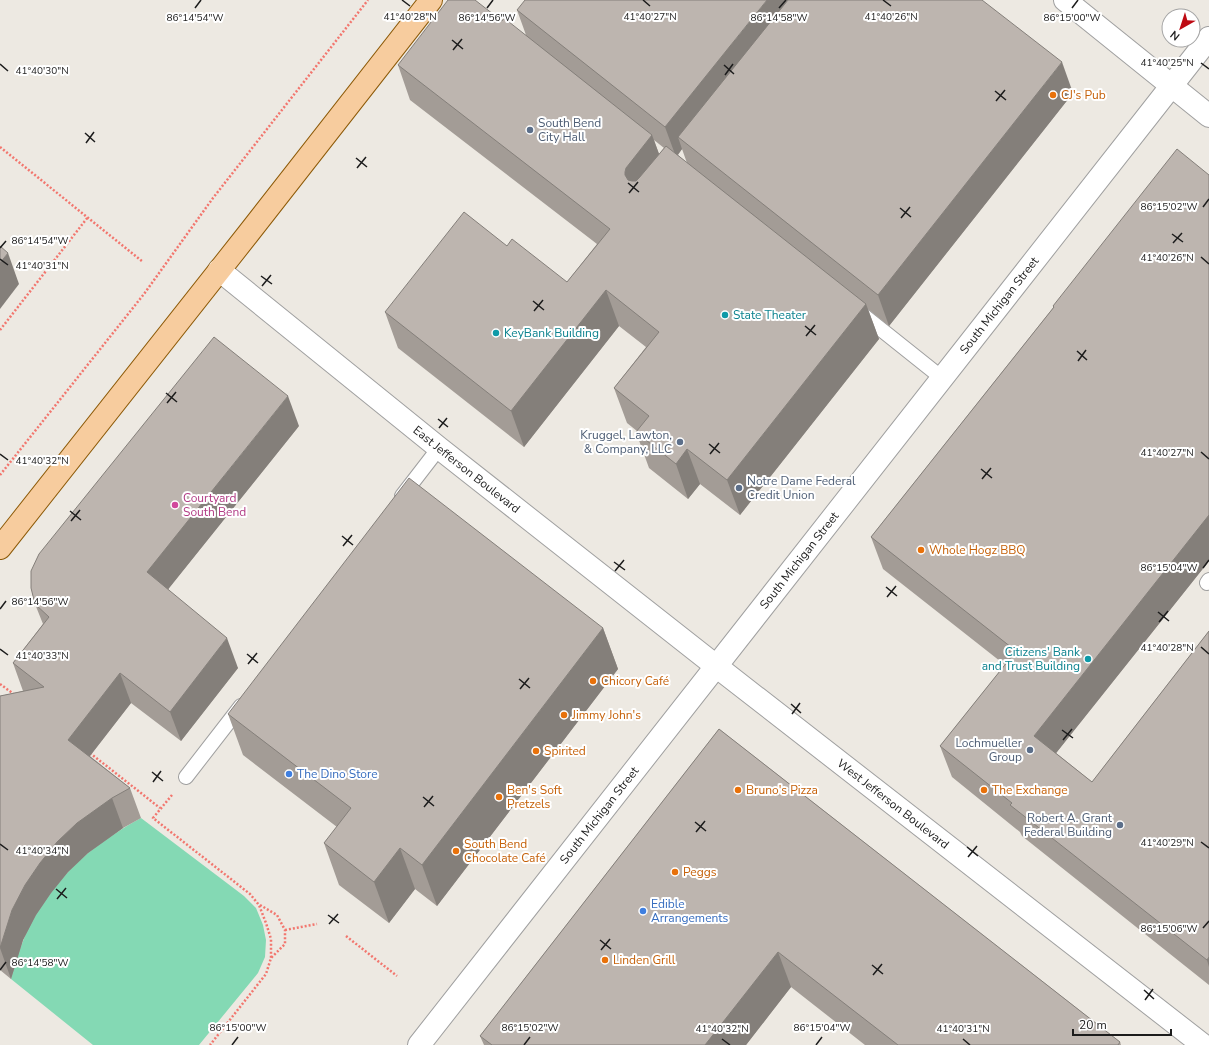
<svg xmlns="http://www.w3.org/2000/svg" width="1209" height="1045" viewBox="0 0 1209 1045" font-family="'Nunito Sans',sans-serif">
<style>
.pitch{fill:#84d9b4}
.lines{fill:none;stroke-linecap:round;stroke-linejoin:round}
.service-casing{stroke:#a0a0a0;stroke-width:16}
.minor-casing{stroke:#a0a0a0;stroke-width:24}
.tertiary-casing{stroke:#a0a0a0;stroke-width:24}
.primary-casing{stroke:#8d5a08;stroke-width:24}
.path{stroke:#f2766e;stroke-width:2.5;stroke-dasharray:2 2;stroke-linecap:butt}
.service{stroke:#fff;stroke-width:14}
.minor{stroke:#fff;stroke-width:22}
.tertiary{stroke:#fff;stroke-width:22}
.primary{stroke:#f7cc9e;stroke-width:22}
.wall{fill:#a39c96;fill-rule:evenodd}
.shaded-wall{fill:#847f7a}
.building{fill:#bdb5af;stroke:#847f7a}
.ticks{fill:none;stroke:#1c1c1c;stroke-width:1.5}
.food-dot{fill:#e8710a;stroke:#fff;stroke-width:1.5}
.service-dot{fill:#5c6f8a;stroke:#fff;stroke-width:1.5}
.culture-dot{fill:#0f9aa8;stroke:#fff;stroke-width:1.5}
.hotel-dot{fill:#d1479c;stroke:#fff;stroke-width:1.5}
.shop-dot{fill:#3f7fe0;stroke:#fff;stroke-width:1.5}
.labels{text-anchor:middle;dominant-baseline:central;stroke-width:4;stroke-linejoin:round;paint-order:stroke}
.food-label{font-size:12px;fill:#c56008;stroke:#fff;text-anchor:start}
.service-label{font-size:12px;fill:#4e5e75;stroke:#fff;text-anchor:end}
.street-label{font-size:12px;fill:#1c1c1c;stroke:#fff}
.culture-label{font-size:12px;fill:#0d838f;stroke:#fff;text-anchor:start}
.hotel-label{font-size:12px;fill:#b23c85;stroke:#fff;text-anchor:start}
.shop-label{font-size:12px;fill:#366cbe;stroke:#fff;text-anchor:start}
.ticks-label{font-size:10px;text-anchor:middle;fill:#1c1c1c;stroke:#fff;stroke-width:4;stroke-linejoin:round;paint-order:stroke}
</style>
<rect width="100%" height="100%" fill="#ede9e2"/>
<path class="pitch" d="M141 818 244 896 256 908 263 925 266 940 265 957 258 973 199 1045H93L11 979C14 966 18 953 23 941 36 908 61 876 88 853 104 840 123 828 141 818Z"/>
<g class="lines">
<defs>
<g id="service">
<path d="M858 311 942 378"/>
<path d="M402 496 439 448"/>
<path d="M1207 583 1209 580"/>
<path d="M186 777 241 706"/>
</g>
<g id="minor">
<path id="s1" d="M219 270 439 448 716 666 1203 1045"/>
<path id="s2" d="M419 1045 1209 38"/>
</g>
<path id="tertiary" d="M1065 0 1209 116"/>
<path id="primary" d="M0 548 248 234 431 0"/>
</defs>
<use href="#service" class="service-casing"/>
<use href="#minor" class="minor-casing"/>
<use href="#tertiary" class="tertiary-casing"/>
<use href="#primary" class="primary-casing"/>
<g class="path">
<path d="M0 147 143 262"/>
<path d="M0 330 88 217"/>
<path d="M0 475 144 294 213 198 368 0"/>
<path d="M0 684 15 695"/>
<path d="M90 753 160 808"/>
<path d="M172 795 153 818 250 894 259 905 266 923 271 939V958L266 974 210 1045"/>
<path d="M260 905 277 915 285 930V944L271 958"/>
<path d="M285 930 317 924"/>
<path d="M346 936 397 976"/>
</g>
<use href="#service" class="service"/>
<use href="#minor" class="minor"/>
<use href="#tertiary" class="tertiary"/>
<use href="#primary" class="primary"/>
</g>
<g class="wall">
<path d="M517 10 1073 93 889 326 868 309 879 339 740 515 700 484 688 499 649 468 636 432 637 431 627 423 614 388 646 347 619 326 524 447 398 348 385 312 507 246 567 282 597 244 410 100 398 65 502 21 526 35ZM654 140 664 148 659 154ZM682 149 687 163 678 155Z"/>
<path d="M1209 175V561L1056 753 1092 782 1209 631V985L1022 836 1020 832 952 777 940 746 1005 665 883 569 871 537 1053 308V306Z"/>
<path d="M299 426 168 589 238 668 181 741 131 703 90 756 130 788 141 818 123 828 88 853 68 872 51 893 36 915 23 940 11 979 0 970V696L23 691 13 663 43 624 35 604Z"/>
<path d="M603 628 618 669 437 906 415 889 389 923 339 885 324 843 337 827 243 755 228 714Z"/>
<path d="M719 729 1120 1042 1121 1045H865L791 987 746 1045H484L480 1036Z"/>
</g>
<g class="shaded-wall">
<path d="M767 0H802L678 137 682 149 676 157 665 127Z"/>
<path d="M1062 62 1073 93 889 326 878 295Z"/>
<path d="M652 135 665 170 639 203 625 175V172L626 168Z"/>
<path d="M8 253 19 284 0 309V263Z"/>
<path d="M606 290 619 326 524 447 511 411Z"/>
<path d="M866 304 879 339 740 515 727 480Z"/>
<path d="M288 396 299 426 158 602 147 572Z"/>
<path d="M687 449 700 484 688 499 676 464Z"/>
<path d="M1209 515V561L1045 767 1034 736Z"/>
<path d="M603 628 618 669 437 906 422 865Z"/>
<path d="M227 638 238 668 181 741 170 712Z"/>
<path d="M120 673 131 703 79 770 68 740Z"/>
<path d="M112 798 123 828 88 853 68 872 51 893 36 915 23 940 11 979 0 948 12 910 25 885 40 863 57 842 77 823Z"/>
<path d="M400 848 415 889 389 923 374 882Z"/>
<path d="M778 952 791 987 746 1045H705Z"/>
<path d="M1209 957V967L1207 960Z"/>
</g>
<g class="building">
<path d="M448 0H475L502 21 504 18 652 135 626 168 625 172V175L628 180 632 181H636L639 178 666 146 866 304 727 480 687 449 676 464 636 432 649 416 614 388 659 332 606 290 511 411 385 312 464 212 507 246 512 239 567 282 610 229 398 65Z"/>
<path d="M525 0H767L665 127 517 10Z"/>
<path d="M788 0H982L1062 62 878 295 678 137Z"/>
<path d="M1177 149 1209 175V515L1034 736 1092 782 1209 631V957L1207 960 1010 805 1012 803 940 746 1016 651 871 537 1054 307 1053 306Z"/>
<path d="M0 246 8 253 0 263Z"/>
<path d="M214 337 288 396 147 572 227 638 170 712 120 673 68 740 130 788 112 798 77 823 57 842 40 863 25 885 12 910 0 948V696L44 687 13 663 49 617 35 604 31 588V571L39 554Z"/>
<path d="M409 478 603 628 422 865 400 848 374 882 324 843 351 808 228 714Z"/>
<path d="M719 729 1120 1042 1118 1045H898L778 952 705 1045H492L480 1036Z"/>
</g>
<path class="ticks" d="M402 0 410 6M643 0 650 6M883 0 891 6M195 8 201 0M487 8 493 0M779 8 786 0M1072 8 1078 0M452 40 463 49M453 50 462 39M1201 63 1209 69M0 64 8 71M724 65 734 74M725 75 733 64M995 91 1006 100M996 101 1005 90M85 133 95 142M86 143 94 132M356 158 367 167M357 168 366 157M628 183 639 192M629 193 638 182M1203 207 1209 199M900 208 911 217M901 218 910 207M1172 234 1183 242M1173 243 1182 233M0 248 6 241M1201 257 1209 264M0 259 8 265M261 276 272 284M262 286 271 275M533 301 544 310M534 311 543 300M805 326 816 335M806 336 815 325M1077 351 1087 360M1078 361 1086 350M166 393 177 402M167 403 176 392M438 419 448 427M439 428 447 418M709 444 720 453M1201 452 1209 459M0 454 8 460M710 454 719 443M981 469 992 478M982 479 991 468M70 511 81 520M71 521 80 510M342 536 353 545M343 546 352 535M614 562 625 570M1203 568 1209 560M615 571 624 560M886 587 897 596M887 597 896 586M0 609 6 601M1158 612 1169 621M1159 622 1168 611M1201 647 1209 654M0 649 8 655M247 654 258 663M248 664 257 653M519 679 530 688M520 689 529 678M791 704 801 713M792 714 800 703M1062 730 1073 738M1063 740 1072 729M152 772 163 781M153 782 161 771M423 797 434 806M424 807 433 796M695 822 706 831M696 832 705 821M1201 842 1209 848M0 844 8 850M967 847 978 856M968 857 977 846M56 889 67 898M57 899 66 888M328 915 339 923M329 924 338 914M1203 928 1209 921M600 940 611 949M601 950 610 939M872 965 883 974M0 970 6 962M873 975 882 964M1144 990 1154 999M1145 1000 1153 989M722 1039 730 1045M963 1039 970 1045M232 1045 238 1037M524 1045 530 1037M816 1045 822 1037"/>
<g class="food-dot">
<circle cx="1053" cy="95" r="4"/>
<circle cx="921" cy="550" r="4"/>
<circle cx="593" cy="681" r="4"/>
<circle cx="564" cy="715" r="4"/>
<circle cx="536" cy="751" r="4"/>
<circle cx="738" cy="790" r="4"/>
<circle cx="984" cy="790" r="4"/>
<circle cx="499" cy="797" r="4"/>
<circle cx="456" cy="851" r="4"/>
<circle cx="675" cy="872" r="4"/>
<circle cx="605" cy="960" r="4"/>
</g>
<g class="service-dot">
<circle cx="530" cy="130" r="4"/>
<circle cx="680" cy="442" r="4"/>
<circle cx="739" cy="488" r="4"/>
<circle cx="1030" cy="750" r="4"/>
<circle cx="1120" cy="825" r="4"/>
</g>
<g class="culture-dot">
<circle cx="725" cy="315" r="4"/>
<circle cx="496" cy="333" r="4"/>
<circle cx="1088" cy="659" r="4"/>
</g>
<circle class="hotel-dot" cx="175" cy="505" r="4"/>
<g class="shop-dot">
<circle cx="289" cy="774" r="4"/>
<circle cx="643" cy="911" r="4"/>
</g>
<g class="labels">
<g class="food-label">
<text x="1061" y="95">CJ's Pub</text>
<text x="929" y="550">Whole Hogz BBQ</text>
<text x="601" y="681">Chicory Café</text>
<text x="572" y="715">Jimmy John's</text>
<text x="544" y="751">Spirited</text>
<text x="507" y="790">Ben's Soft<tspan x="507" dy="14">Pretzels</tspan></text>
<text x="746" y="790">Bruno's Pizza</text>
<text x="992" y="790">The Exchange</text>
<text x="464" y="844">South Bend<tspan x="464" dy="14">Chocolate Café</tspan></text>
<text x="683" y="872">Peggs</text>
<text x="613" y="960">Linden Grill</text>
</g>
<g class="service-label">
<text x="538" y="123" text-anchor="start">South Bend<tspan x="538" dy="14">City Hall</tspan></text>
<text x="672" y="435">Kruggel, Lawton,<tspan x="672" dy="14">&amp; Company, LLC</tspan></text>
<text x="747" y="481" text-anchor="start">Notre Dame Federal<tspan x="747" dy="14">Credit Union</tspan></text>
<text x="1022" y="743">Lochmueller<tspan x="1022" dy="14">Group</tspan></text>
<text x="1112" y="818">Robert A. Grant<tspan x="1112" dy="14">Federal Building</tspan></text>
</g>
<g class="street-label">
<text stroke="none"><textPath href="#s2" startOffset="940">South Michigan Street</textPath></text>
<text stroke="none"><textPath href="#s1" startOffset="318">East Jefferson Boulevard</textPath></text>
<text stroke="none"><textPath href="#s2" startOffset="616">South Michigan Street</textPath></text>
<text stroke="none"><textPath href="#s1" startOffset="860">West Jefferson Boulevard</textPath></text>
<text stroke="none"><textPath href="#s2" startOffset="292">South Michigan Street</textPath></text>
</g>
<g class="culture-label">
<text x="733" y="315">State Theater</text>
<text x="504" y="333">KeyBank Building</text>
<text x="1080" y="652" text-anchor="end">Citizens' Bank<tspan x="1080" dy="14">and Trust Building</tspan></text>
</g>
<g class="hotel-label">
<text x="183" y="498">Courtyard<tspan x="183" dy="14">South Bend</tspan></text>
</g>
<g class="shop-label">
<text x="297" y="774">The Dino Store</text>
<text x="651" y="904">Edible<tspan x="651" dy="14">Arrangements</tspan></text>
</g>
</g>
<g class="ticks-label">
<text x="410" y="20">41°40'28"N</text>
<text x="650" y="20">41°40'27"N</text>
<text x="891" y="20">41°40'26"N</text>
<text x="195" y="21">86°14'54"W</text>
<text x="487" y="21">86°14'56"W</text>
<text x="779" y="21">86°14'58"W</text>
<text x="1072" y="21">86°15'00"W</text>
<text x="1167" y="66">41°40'25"N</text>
<text x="42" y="74">41°40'30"N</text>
<text x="1169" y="210">86°15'02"W</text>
<text x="40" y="244">86°14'54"W</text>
<text x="1167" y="261">41°40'26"N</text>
<text x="42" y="269">41°40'31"N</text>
<text x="1167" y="456">41°40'27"N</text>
<text x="42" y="464">41°40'32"N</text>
<text x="1169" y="571">86°15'04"W</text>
<text x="40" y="605">86°14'56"W</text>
<text x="1167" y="651">41°40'28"N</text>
<text x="42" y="659">41°40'33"N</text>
<text x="1167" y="846">41°40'29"N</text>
<text x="42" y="854">41°40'34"N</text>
<text x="1169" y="932">86°15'06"W</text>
<text x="40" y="966">86°14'58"W</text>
<text x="238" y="1031">86°15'00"W</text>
<text x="530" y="1031">86°15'02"W</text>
<text x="822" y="1031">86°15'04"W</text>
<text x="722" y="1032">41°40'32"N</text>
<text x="963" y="1032">41°40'31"N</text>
</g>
<g transform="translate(1181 28) rotate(219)"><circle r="19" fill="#ffffff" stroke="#a4a4a4"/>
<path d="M0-3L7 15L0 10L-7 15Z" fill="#be0a13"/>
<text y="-6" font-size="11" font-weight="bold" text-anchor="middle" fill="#1c1c1c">N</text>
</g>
<path d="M1073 1029v6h98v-6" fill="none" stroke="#1c1c1c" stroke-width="2"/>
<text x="1079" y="1029" font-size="12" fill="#1c1c1c" stroke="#ffffff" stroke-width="3" paint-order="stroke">20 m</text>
</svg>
